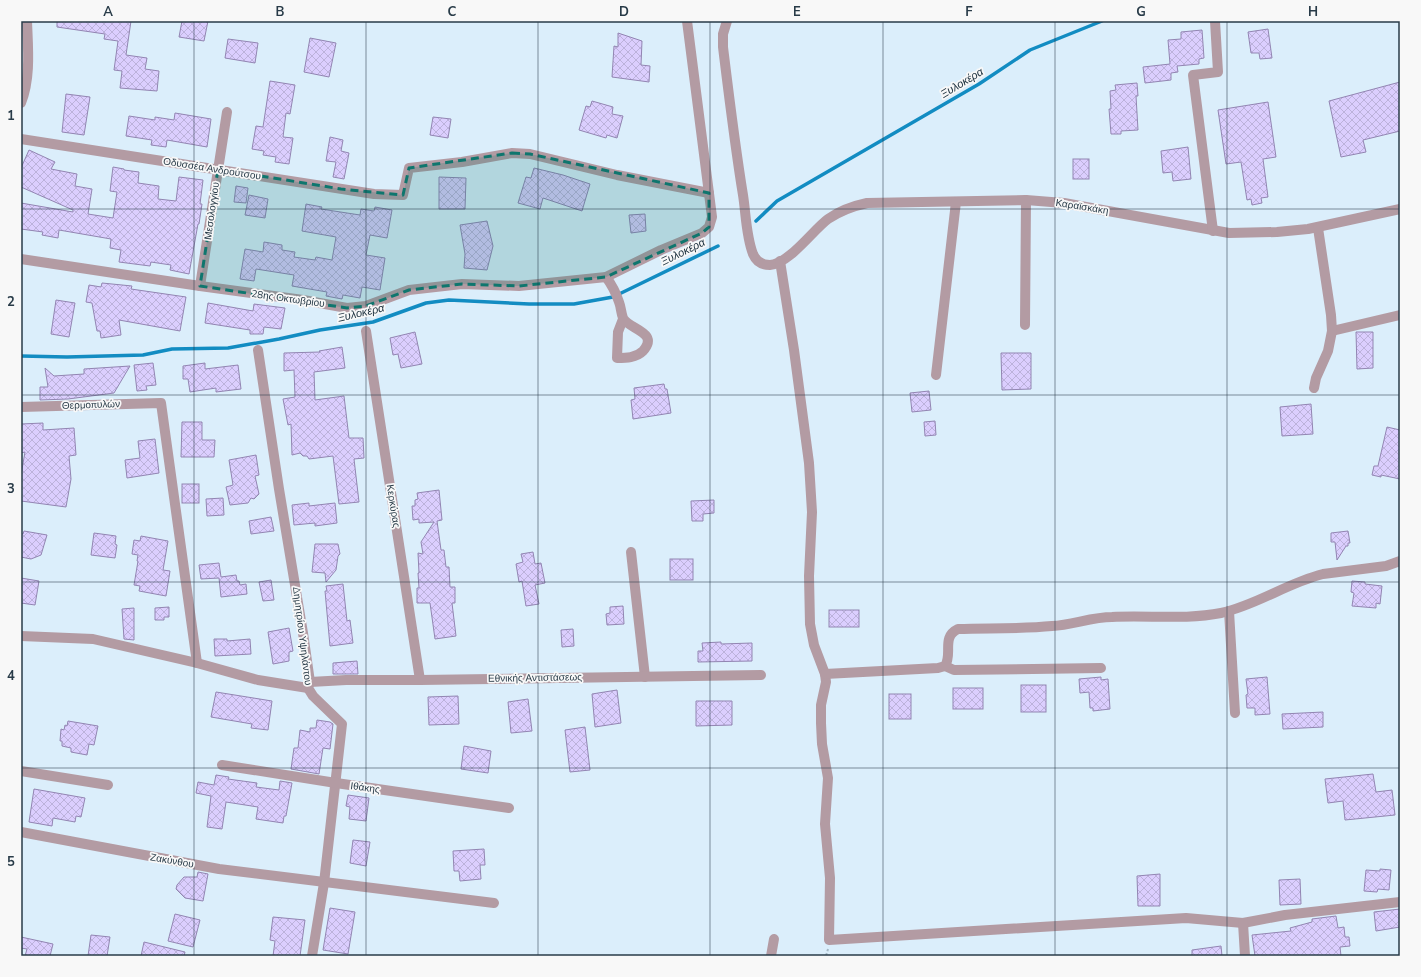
<svg xmlns="http://www.w3.org/2000/svg" width="1421" height="977" viewBox="0 0 1421 977" font-family="'Nunito Sans',sans-serif">
<style>
.lines{fill:none;stroke-linecap:round;stroke-linejoin:round}
.stream{stroke:#128cc2;stroke-width:3.5}
.building{fill:url(#building-cross-hatch);stroke:#9285b2}
.path{stroke:#a5b8c5;stroke-width:2;stroke-dasharray:3 2;stroke-linecap:butt}
.minor{stroke:#b39ba3;stroke-width:10}
.marked{fill:#0f766e;fill-opacity:0.2;stroke:#0f766e;stroke-width:3;stroke-dasharray:8 5;stroke-linejoin:round}
.grid{fill:none;stroke:#283b48;stroke-width:1;stroke-opacity:0.55}
.labels{text-anchor:middle;dominant-baseline:central;stroke-width:3.5;stroke-linejoin:round;paint-order:stroke}
.street-label{font-size:10px;fill:#283b48;stroke:#f8f8f8}
.water-label{font-size:11px;font-style:italic;fill:#172c3a;stroke:#f8f8f8}
.neatline{fill:none;stroke:#283b48;stroke-width:1.5}
.grid-label{font-size:13px;text-anchor:middle;font-weight:bold;fill:#283b48}
</style>
<defs>
<pattern id="building-cross-hatch" width="8" height="8" patternUnits="userSpaceOnUse"><rect width="8" height="8" fill="#dbcefe"/><path d="M0 0l8 8M0 8l8-8" fill="none" stroke="#bcb2db"/></pattern>
</defs>
<rect width="100%" height="100%" fill="#dbeefb"/>
<g class="lines">
<g class="stream">
<path d="M756 221 777 201 979 84 1030 50 1102 21"/>
<path d="M21 356 67 357 143 355 172 349 228 348 279 339 320 330 373 322 426 303 449 300 529 304H574L613 297 718 246"/>
</g>
</g>
<g class="building">
<path d="M57 21H131L126 55 147 58 145 69 159 71 157 91 120 88 122 71 114 70 118 41 104 39 105 34 57 27Z"/>
<path d="M182 21H208L204 41 179 37Z"/>
<path d="M1268 29 1272 58 1260 59 1259 53H1251L1248 32Z"/>
<path d="M1202 30 1204 58 1199 59V64L1177 66 1178 72 1171 73V80L1145 83 1143 67 1170 64 1168 40 1181 39V32Z"/>
<path d="M618 33 642 41 641 65 650 66 649 82 612 77 614 46 618 47Z"/>
<path d="M310 38 336 43 329 77 304 72Z"/>
<path d="M228 39 258 43 255 63 225 58Z"/>
<path d="M270 81 295 85 290 114 286 113 283 137 293 138 289 164 275 162 276 157 263 155 264 151 252 149 256 126 263 127Z"/>
<path d="M1400 82V131L1363 140 1366 152 1341 157 1329 101Z"/>
<path d="M1137 83 1138 96H1136L1138 130 1121 131V134H1111L1109 109H1111L1110 91 1116 90 1115 85Z"/>
<path d="M66 94 90 97 84 135 62 132Z"/>
<path d="M592 101 613 107 612 114 623 116 617 138 607 135 606 138 579 130 586 106 590 107Z"/>
<path d="M1268 102 1276 157 1263 159 1268 197 1261 198 1262 203 1252 205 1251 199 1247 200 1241 162 1226 164 1218 110Z"/>
<path d="M175 113 211 119 207 147 167 140 166 147 151 145 152 140 126 136 129 116 155 120V117L174 120Z"/>
<path d="M433 117 451 119 448 138 430 135Z"/>
<path d="M330 137 343 140 341 151 349 153 344 179 333 177 336 162 326 161Z"/>
<path d="M1188 147 1191 179 1173 181 1172 172 1163 173 1161 151Z"/>
<path d="M29 150 55 162 51 169 77 174 75 186 92 189 88 214 113 218 117 192 110 191 113 167 124 169V170L139 172 138 183 159 186 158 199 176 201 179 177 203 180 200 204H202L199 224H198L189 274 170 270 171 265 151 262 150 266 119 262 121 250 110 248 111 239 59 230 58 238 42 235 43 232 21 229V203L73 212V210L21 187V168Z"/>
<rect x="1073" y="159" width="16" height="20"/>
<path d="M534 168 563 175 590 184 582 211 543 198 540 209 518 203 526 177 531 178Z"/>
<path d="M439 177 466 178 465 209H439Z"/>
<path d="M236 186 248 188 246 203 234 202Z"/>
<path d="M249 195 268 199 265 218 245 215Z"/>
<path d="M306 204 322 207 321 209 360 215 361 209 374 211 375 207 392 210 387 238 370 235 366 255 385 258 380 290 362 287 360 298 343 295 342 299 326 296 327 292 292 286 294 275 256 269 254 281 240 279 245 249 263 252 264 242 282 245V250L295 252 294 257 315 260 316 257 332 260 336 237 302 231Z"/>
<path d="M645 214 646 231 631 233 629 215Z"/>
<path d="M487 221 493 246 487 270 464 268 465 254 460 225Z"/>
<path d="M102 283 132 286 131 289 186 297 180 331 119 320 121 335 101 338 100 331H97L92 303 86 302 89 285 101 287Z"/>
<path d="M56 300 75 303 69 337 51 334Z"/>
<path d="M208 303 253 311 254 304 285 308 281 329 264 327 263 334H250V330L205 323Z"/>
<path d="M415 332 422 364 401 368 398 354 393 355 390 338Z"/>
<path d="M1356 332H1373V368L1357 369Z"/>
<path d="M342 347 345 368 314 372 315 400 344 396 349 438H363L364 458 354 459 359 502 339 504 333 456 309 459 307 456H303L300 453 292 455 291 424 288 425 283 399 295 397 294 370 284 371V353L320 352 319 351Z"/>
<path d="M1001 353H1031V389L1002 390Z"/>
<path d="M153 363 156 385 146 386 147 390 137 391 134 365Z"/>
<path d="M205 363V369L238 365 241 389 216 392V388L190 392 188 379H183V366Z"/>
<path d="M130 366 114 393 68 399 40 400V387H48L45 368 54 376 84 374V369Z"/>
<path d="M664 384 665 389H667L671 413 633 419 631 400 635 399 634 388Z"/>
<path d="M929 391 931 410 912 412 910 393Z"/>
<path d="M1311 404 1313 434 1282 436 1280 407Z"/>
<path d="M935 421 936 435 925 436 924 422Z"/>
<path d="M182 422H202V440H215L214 457H181Z"/>
<path d="M43 423V430L74 428 76 455 69 456 71 479 66 507 21 501V475L25 452 21 453V424Z"/>
<path d="M1387 427 1400 430V479L1381 475V477L1372 475 1374 466H1378Z"/>
<path d="M155 439 159 473 127 478 125 460 140 458 138 441Z"/>
<path d="M256 455 259 475 255 476 259 494 254 499 251 498 248 503 230 505 226 487 233 485 229 460Z"/>
<rect x="182" y="484" width="17" height="19"/>
<path d="M439 490 442 520 437 521 441 550H444L446 567H449L450 587H455V603H452L456 636 435 639 430 603H417V588H419L418 573H419L418 553 423 554 421 542 434 522 419 523V519L413 520 412 506H415V500L418 499 417 493Z"/>
<path d="M223 498 224 515 207 516 206 499Z"/>
<path d="M714 500V513L703 514V521H692L691 501Z"/>
<path d="M309 503V506L335 503 337 523 315 526V523L294 525 292 505Z"/>
<path d="M271 517 274 531 251 534 249 521Z"/>
<path d="M24 531 47 535 41 555 31 559 21 557V533L23 534Z"/>
<path d="M1348 531 1350 543H1348V546H1346L1337 560 1335 542H1331V533Z"/>
<path d="M94 533 116 536 115 544 117 545 115 558 91 555Z"/>
<path d="M141 536 168 541 163 570 170 571 166 596 139 591 140 586 134 585 138 561H137L138 555 132 554 134 540 140 541Z"/>
<path d="M315 544H338L340 554 338 556 336 570 326 582 325 573 312 572Z"/>
<path d="M533 552 535 564 541 563 545 583 535 585 539 604 526 606 522 581 519 582 516 564 523 562 521 554Z"/>
<rect x="670" y="559" width="23" height="21"/>
<path d="M219 563 221 577 236 575 237 581H239L240 585 246 584 247 594 221 597 219 578 201 579 199 565Z"/>
<path d="M21 578 39 581 35 605 21 603Z"/>
<path d="M271 580 274 600 263 601 259 582Z"/>
<path d="M1352 581 1365 582V584L1382 586 1380 604 1376 603V608L1352 606 1354 593 1351 592Z"/>
<path d="M343 584 347 621 350 620 353 643 330 646 325 591H327L326 586Z"/>
<path d="M623 606 624 624 607 625 606 614 610 613V607Z"/>
<path d="M169 607V617H164V620H155V608Z"/>
<path d="M134 608V640L124 639 122 609Z"/>
<rect x="829" y="610" width="30" height="17"/>
<path d="M289 628 293 651 289 652V661L273 664 268 632Z"/>
<path d="M573 629 574 646 562 647 561 630Z"/>
<path d="M214 639H227V641L250 639 251 654 215 656Z"/>
<path d="M721 642V644L752 643V661L698 662V651H703L702 643Z"/>
<path d="M357 661 358 674H333V663Z"/>
<path d="M1101 677V680L1108 679 1110 709 1093 711V708H1090L1089 692 1080 693 1079 679Z"/>
<path d="M1267 677 1270 714 1255 715V708H1247L1246 695 1248 694 1246 679Z"/>
<rect x="1021" y="685" width="25" height="27"/>
<rect x="953" y="688" width="30" height="21"/>
<path d="M617 690 621 723 595 727 592 694Z"/>
<path d="M216 692 272 701 268 730 251 728 252 724 211 717Z"/>
<rect x="889" y="694" width="22" height="25"/>
<path d="M458 696 459 724 429 725 428 697Z"/>
<path d="M528 699 532 731 511 733 508 702Z"/>
<path d="M696 701H732V725L696 726Z"/>
<path d="M1323 712V727L1283 729 1282 714Z"/>
<path d="M317 720 330 722 333 724 330 749 323 748 319 774 291 769 294 748H298L300 730 310 732V728H316Z"/>
<path d="M68 721 98 726 94 745 89 744 87 755 71 752V748L62 746V741H60L61 729 64 730 65 725 67 726Z"/>
<path d="M585 727 590 770 570 772 565 730Z"/>
<path d="M464 746 491 751 488 773 461 769Z"/>
<path d="M1373 774 1376 792 1392 790 1395 815 1345 820 1343 801 1328 803 1325 779Z"/>
<path d="M216 775 229 777 228 779 257 783 256 787 279 790 280 781 292 783 286 816H284L283 823 256 819 258 807 226 802 222 829 207 827 211 796 196 793 198 782 214 785Z"/>
<path d="M34 789 85 798 81 817 76 816 75 822 53 818 52 826 29 822Z"/>
<path d="M348 795 369 798 366 821 349 819 350 807 346 806Z"/>
<path d="M353 840 370 842 366 866 350 863Z"/>
<path d="M484 849 485 865H480L481 879 460 881 459 871H454L453 851Z"/>
<path d="M1380 869 1391 870 1389 890 1378 889 1377 892 1364 891 1366 870 1380 871Z"/>
<path d="M198 872 208 874 203 901 185 898 176 889 177 885 184 877H197Z"/>
<path d="M1160 874V906H1138L1137 876Z"/>
<path d="M1300 879 1301 904 1280 905 1279 880Z"/>
<path d="M330 908 355 912 348 954 323 950Z"/>
<path d="M1400 909V927L1376 931 1374 912Z"/>
<path d="M175 914 200 920 193 947 168 941Z"/>
<path d="M1336 916 1338 928 1344 927 1345 937H1349L1350 946 1340 947 1341 956H1255L1252 935 1291 931 1290 928 1312 922V919Z"/>
<path d="M273 917 305 920 300 956H273L275 941 270 940Z"/>
<path d="M91 935 110 937 107 956H88Z"/>
<path d="M21 937 53 944 50 956H25L27 949 21 948Z"/>
<path d="M144 942 185 952 184 956H141Z"/>
<path d="M1221 946 1222 956H1192V950Z"/>
</g>
<g class="lines">
<path class="path" d="M826 956 828 949"/>
<g class="minor">
<path d="M727 21 723 34V47C729 96 735 146 743 195 746 214 746 236 753 254 756 261 762 265 770 265 789 264 814 229 828 219 841 210 853 206 867 203L1026 200 1064 203 1229 233 1277 232 1308 229 1400 209"/>
<path d="M21 103C31 78 28 48 27 21"/>
<path d="M21 139 374 194 403 195 409 168 462 162 512 153 530 154 617 175 709 193"/>
<path d="M1213 231 1193 75 1218 72 1215 21"/>
<path d="M21 259 200 286 303 300 347 308 366 306 409 290 462 284 519 286 606 277 661 250 702 233 709 227 712 217 687 21"/>
<path d="M780 261 794 350 809 463 812 512 809 576 810 624 814 645 825 674 826 682 821 705V723L822 744 828 778 825 824 830 878 829 940 1186 918 1243 923 1285 915 1400 902"/>
<path d="M606 277C612 285 616 293 619 302 621 307 621 313 623 318 628 329 660 332 643 351 636 358 626 358 617 358L618 332 623 319"/>
<path d="M200 286 227 112"/>
<path d="M1025 325 1026 200"/>
<path d="M366 331 420 680"/>
<path d="M1332 331 1400 315"/>
<path d="M258 350 279 489 303 633 310 682 308 688 313 696 342 724 324 883 312 956"/>
<path d="M936 375 956 202"/>
<path d="M1314 388 1316 378 1328 351 1332 331 1331 315 1318 228"/>
<path d="M21 407 161 403 197 663"/>
<path d="M631 552 645 677"/>
<path d="M1229 611 1235 713"/>
<path d="M21 636 93 639 197 663 258 680 308 688"/>
<path d="M945 666 954 670 1101 668"/>
<path d="M825 674 938 668 945 666C953 654 941 637 958 629 990 628 1021 629 1052 626 1072 625 1092 617 1112 617 1147 615 1186 620 1221 613 1257 605 1287 583 1323 574L1386 566 1400 561"/>
<path d="M310 682 346 680H420L761 675"/>
<path d="M222 765 336 783 509 808"/>
<path d="M21 771 108 785"/>
<path d="M21 832 219 869 494 903"/>
<path d="M1243 923 1245 956"/>
<path d="M771 956 774 939"/>
</g>
</g>
<path class="marked" d="M512 153 530 154 709 193V227L702 233 606 277 519 286 462 284 409 290 366 306 347 308 200 286 218 169 341 189 403 195 409 168Z"/>
<path class="grid" d="M194 21V956M366 21V956M538 21V956M710 21V956M883 21V956M1055 21V956M1227 21V956M21 209H1400M21 395H1400M21 582H1400M21 768H1400"/>
<g class="labels">
<g class="street-label">
<text transform="translate(212 169) rotate(9)">Οδυσσέα Ανδρούτσου</text>
<text transform="translate(1082 207) rotate(9)">Καραϊσκάκη</text>
<text transform="translate(212 211) rotate(-82)">Μεσολογγίου</text>
<text transform="translate(288 299) rotate(8)">28ης Οκτωβρίου</text>
<text transform="translate(91 405) rotate(-2)">Θερμοπυλών</text>
<text transform="translate(393 506) rotate(81)">Κερκύρας</text>
<text transform="translate(302 636) rotate(83)">Δημητρίου Υψηλάντου</text>
<text transform="translate(535 678) rotate(-1)">Εθνικής Αντιστάσεως</text>
<text transform="translate(365 788) rotate(8)">Ιθάκης</text>
<text transform="translate(172 861) rotate(10)">Ζακύνθου</text>
</g>
<g class="water-label">
<text transform="translate(962 83) rotate(-31)">Ξυλοκέρα</text>
<text transform="translate(683 252) rotate(-26)">Ξυλοκέρα</text>
<text transform="translate(361 313) rotate(-13)">Ξυλοκέρα</text>
</g>
</g>
<rect width="1421" height="977" fill="none" stroke="#f8f8f8" stroke-width="44"/>
<rect x="22" y="22" width="1377" height="933" class="neatline"/>
<g class="grid-label">
<text x="108" y="16">A</text>
<text x="280" y="16">B</text>
<text x="452" y="16">C</text>
<text x="624" y="16">D</text>
<text x="797" y="16">E</text>
<text x="969" y="16">F</text>
<text x="1141" y="16">G</text>
<text x="1313" y="16">H</text>
<text x="11" y="120">1</text>
<text x="11" y="306">2</text>
<text x="11" y="493">3</text>
<text x="11" y="680">4</text>
<text x="11" y="866">5</text>
</g>
</svg>
